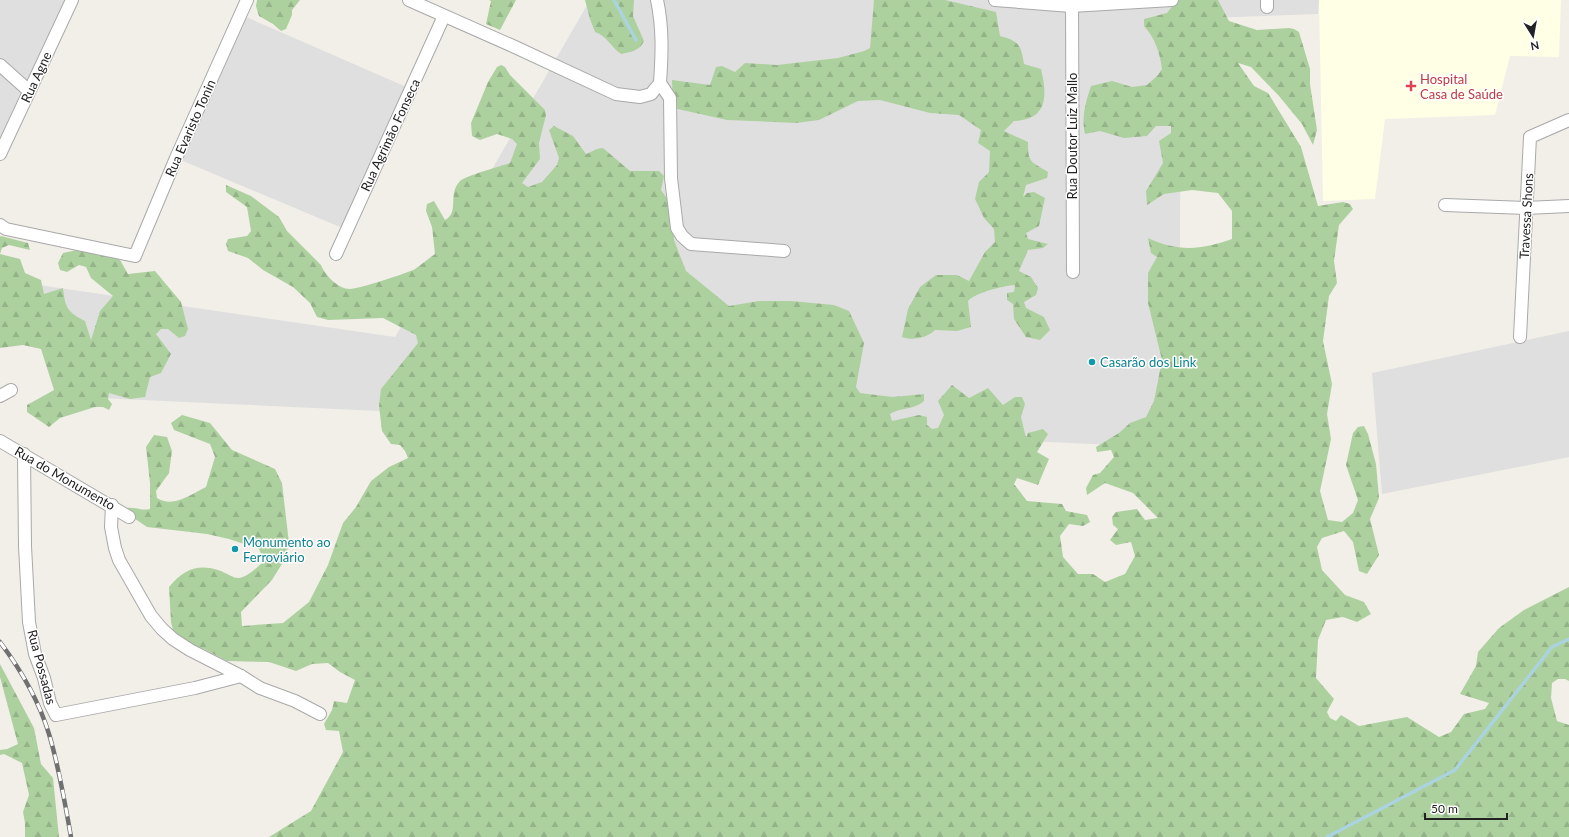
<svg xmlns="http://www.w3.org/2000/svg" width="1569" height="837" viewBox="0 0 1569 837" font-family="Lato,sans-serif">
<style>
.residential{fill:#e0dfdf}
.education{fill:#ffffe5}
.forest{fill:url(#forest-firs)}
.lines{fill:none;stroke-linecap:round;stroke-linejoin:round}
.stream{stroke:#aad3df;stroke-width:3.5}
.minor-casing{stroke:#a9a9a9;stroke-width:14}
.minor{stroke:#fff;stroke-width:12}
.rail-casing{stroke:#707070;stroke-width:4.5}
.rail{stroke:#fff;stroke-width:3;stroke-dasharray:9;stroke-linecap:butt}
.health-dot{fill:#e0444e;stroke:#fff;stroke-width:1.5}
.culture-dot{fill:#0f9aa8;stroke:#fff;stroke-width:1.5}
.labels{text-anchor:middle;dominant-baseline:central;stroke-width:3;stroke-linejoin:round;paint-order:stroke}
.street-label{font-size:13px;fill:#222;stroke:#fff}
.health-label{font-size:13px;fill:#be3a42;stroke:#fff;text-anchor:start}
.culture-label{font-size:13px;fill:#0d838f;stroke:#fff;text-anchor:start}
</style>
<defs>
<pattern id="forest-firs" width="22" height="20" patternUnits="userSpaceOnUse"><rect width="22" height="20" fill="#add19e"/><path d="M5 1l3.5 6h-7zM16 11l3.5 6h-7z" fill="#95b388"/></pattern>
</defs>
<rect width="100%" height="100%" fill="#f2efe9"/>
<g class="residential">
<path d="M0 0H72L0 154Z"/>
<path d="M590 0H1319L1318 14 1181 19 1179 448 99 398 32 284 395 337Z"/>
<path d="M246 17 411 89 347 230 176 158Z"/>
<path d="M1569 331V457L1382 494 1372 373Z"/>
</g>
<path class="education" d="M1319 0H1561L1559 57 1510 56 1495 115 1385 119 1375 199 1323 201Z"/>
<g class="forest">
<path d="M257 0H300L292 10V15L286 29 281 31 273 24 259 16 256 6Z"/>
<path d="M489 0H516L500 30 486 24 491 1Z"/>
<path d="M585 0H634L633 16 644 41C640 51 630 52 621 54 611 47 607 36 595 32L590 19Z"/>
<path d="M874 0H945L996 12 1000 36C1019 41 1021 45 1024 64L1041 69C1047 94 1049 120 1014 121L1004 131 1028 142C1028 164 1031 161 1048 172L1047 178 1026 185 1023 197 1027 193 1034 192 1045 198 1039 226 1026 233 1028 239 1048 244 1043 248 1028 250 1019 271 1031 277 1038 288 1036 295 1024 302 1026 308 1044 317 1050 330 1040 340 1026 337 1014 319 1013 304 1007 300V293L1014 292 1015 285C1003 286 977 292 968 301L971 327 957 331 935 330C927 338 912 341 902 337L908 309 920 287 936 275H957L969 281 985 252 995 242 994 229 984 218 975 199 979 182 989 172 990 151 978 143 981 130 959 115 930 113 880 100 858 101 819 120 796 123 727 120 673 108 672 80 710 85 716 67 722 66 735 72 745 63 777 65 838 58 864 51 870 48Z"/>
<path d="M1177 0H1218L1229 21 1257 30 1289 28 1294 29 1299 32 1310 69V84L1317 130 1313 145 1302 124 1279 96 1251 67 1238 63 1254 86 1268 93 1301 147 1318 206 1343 202 1350 204 1353 209 1339 225 1334 261 1337 283 1329 296 1323 341 1332 384 1327 414 1331 439 1320 491 1328 520 1342 522 1353 513 1358 500 1346 465 1353 433 1358 427 1364 426 1368 434 1376 464 1379 498 1370 519 1379 555 1367 574 1359 571 1353 542 1344 531 1322 538 1317 547 1322 570 1345 595 1364 602 1371 614 1357 622 1343 617 1326 620 1318 640 1316 678 1334 699 1327 712 1330 718 1336 721 1341 715 1359 726 1407 717 1439 737 1451 732 1464 714 1485 709 1489 703 1460 694 1476 666 1478 652 1499 628 1524 610 1569 587V681L1565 679H1558L1552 683 1551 698 1557 721 1569 725V837H269L311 811 343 752 339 731 326 730 324 724 332 710 334 701 347 703 355 680 340 672 328 663 312 664 296 671 269 662 227 661 204 649 177 640 174 634 171 622 169 587C184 569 198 563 221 571 226 573 233 578 238 578 247 578 256 568 262 563V556L259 549 229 539 207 534 147 527 125 512 126 508C135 507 142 511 150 509V483L146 447 154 435 167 437 172 451 169 473 156 491 157 498C173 508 190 495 206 487L215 457 210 444 174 430 171 423 182 415 210 423 232 450 275 469 282 483 289 543 285 559 272 580 241 612 242 626 283 623 309 602 328 565 343 523 356 507 371 481 389 467 408 458 405 451 400 445 391 444 382 431 379 406 381 389 418 343 416 335 383 318 328 320 317 317 310 303 293 287 263 270 248 258 228 251 226 244 228 239 247 236 251 231 247 207 226 192V185L251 196 279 217 287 231 321 265C325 275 338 289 350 289 358 289 408 273 415 269 422 264 428 259 435 254L432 227 426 211 427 204 434 201 445 220C460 212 447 195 460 181 465 176 501 166 510 163L517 144 512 139 497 134 480 140 472 136 471 123 488 82 497 67 501 65 505 67 510 75 545 110 546 115 539 143 540 159 522 183 528 187 542 182 557 165 559 158 549 130 554 126 573 136 586 154C592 152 596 148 603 148L630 171H659L664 176 661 190 669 201 674 240 686 271 729 306 759 301H791L834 305 849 311 864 343 856 387 860 393 893 397 924 394V401C915 410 901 407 890 414L892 421 919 415 927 417V425L932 429 938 428 944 415 938 401 952 385 969 398 988 388 1003 405 1015 397H1022L1025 404 1021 417 1026 438 1028 433 1043 429 1048 434 1037 452 1049 459 1038 485 1017 478 1014 484 1027 501 1062 504 1066 511 1087 515 1090 522 1083 526 1069 524 1060 536 1063 557 1078 574H1093L1105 582 1125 574 1135 556 1131 542 1116 545 1110 540 1118 529 1113 525 1112 517 1116 512 1137 509 1145 520 1158 518 1133 493 1105 483 1087 495 1086 488 1093 475 1100 473 1114 457 1111 450 1097 452 1096 447 1119 433 1130 423 1146 417 1154 401 1162 360 1148 303V273L1157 257 1151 253 1148 238C1178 252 1201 250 1232 239V211L1218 193 1192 190 1164 194 1147 205 1146 191 1163 163 1159 141 1171 133V126H1156L1147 136 1124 138 1100 131 1085 134C1081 118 1086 101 1091 86L1112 81 1132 87 1147 85 1158 75 1162 69C1160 53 1155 38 1144 26V19L1167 13Z"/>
<path d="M1 236 28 243 30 250 9 245 2 248 0 254 20 259 25 273 41 280 44 294 63 288C65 307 67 312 85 321L91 340 100 311 113 296 91 278 86 267 79 265 67 272 60 270 58 263 63 253 77 250H96L120 260 128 274 155 271 181 302 188 329 185 336 179 338 168 329H161L156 334 171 354 161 373 150 377 145 397 130 399 109 393 108 399 112 404 109 410 103 407H95L60 418 49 427 27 412V405L54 390 41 349 23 345 0 348V237Z"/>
<path d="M0 664 34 728 41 764 53 778 59 837H25V823L23 812 29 795 22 763 4 754 0 755V750L7 749 18 744 0 677Z"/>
</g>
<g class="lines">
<g class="stream">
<path d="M614 0 636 40"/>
<path d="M1327 837 1455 770 1552 647 1569 639"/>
</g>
<defs>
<g id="minor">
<path d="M409 0 515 47 616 94 640 97 651 94 660 83"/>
<path d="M657 0C663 28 662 54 660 83L670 98 671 178 677 228 682 236 691 244 784 251"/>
<path d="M995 0 1071 6 1172 0"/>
<path d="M1072 0 1073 272"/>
<path d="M1267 7V0"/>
<path d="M0 65 29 91"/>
<path d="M0 154 72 0"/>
<path d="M1445 205 1526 208 1569 206"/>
<path d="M0 225 6 229 135 256 176 158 247 0"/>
<path d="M336 254 444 16"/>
<path d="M1520 337 1530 137 1569 120"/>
<path d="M0 396 11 390"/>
<path d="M0 441 129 517"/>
<path d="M24 454 25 546 29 622 35 654 44 678 50 703 56 715 195 688 241 676"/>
<path d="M112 505 111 527 115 548 119 560 151 616 162 629 173 639 190 650 241 676 260 688 295 701 320 714"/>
</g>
</defs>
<use href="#minor" class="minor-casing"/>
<use href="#minor" class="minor"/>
<defs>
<path id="rail" d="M0 642C21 670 39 701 49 734 59 767 65 803 71 837"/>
</defs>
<use href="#rail" class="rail-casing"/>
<use href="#rail" class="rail"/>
</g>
<path class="health-dot" d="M1409 80h4v4h4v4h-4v4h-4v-4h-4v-4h4z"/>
<g class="culture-dot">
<circle cx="1092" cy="362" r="4"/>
<circle cx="235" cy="549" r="4"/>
</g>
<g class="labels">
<g class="street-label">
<text transform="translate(36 77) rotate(-65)">Rua Agne</text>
<text transform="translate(190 128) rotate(-66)">Rua Evaristo Tonin</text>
<text transform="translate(390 135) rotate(-65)">Rua Agrimão Fonseca</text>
<text transform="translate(1072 136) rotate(-90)">Rua Doutor Luiz Mallo</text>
<text transform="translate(1526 216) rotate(-87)">Travessa Shons</text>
<text transform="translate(65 478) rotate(30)">Rua do Monumento</text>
<text transform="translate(42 667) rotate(75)">Rua Possadas</text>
</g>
<g class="health-label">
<text x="1420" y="79">Hospital<tspan x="1420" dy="15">Casa de Saúde</tspan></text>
</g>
<g class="culture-label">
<text x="1100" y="362">Casarão dos Link</text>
<text x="243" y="542">Monumento ao<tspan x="243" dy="15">Ferroviário</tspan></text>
</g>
</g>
<g transform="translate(1533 36) rotate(169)" stroke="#ffffff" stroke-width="3" paint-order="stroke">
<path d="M0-3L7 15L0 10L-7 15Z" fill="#222222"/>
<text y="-6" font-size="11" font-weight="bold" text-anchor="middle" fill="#222222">N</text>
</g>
<path d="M1425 813v6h82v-6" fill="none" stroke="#222222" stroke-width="2"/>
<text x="1431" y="813" font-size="12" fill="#222222" stroke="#ffffff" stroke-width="3" paint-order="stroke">50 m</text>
</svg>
